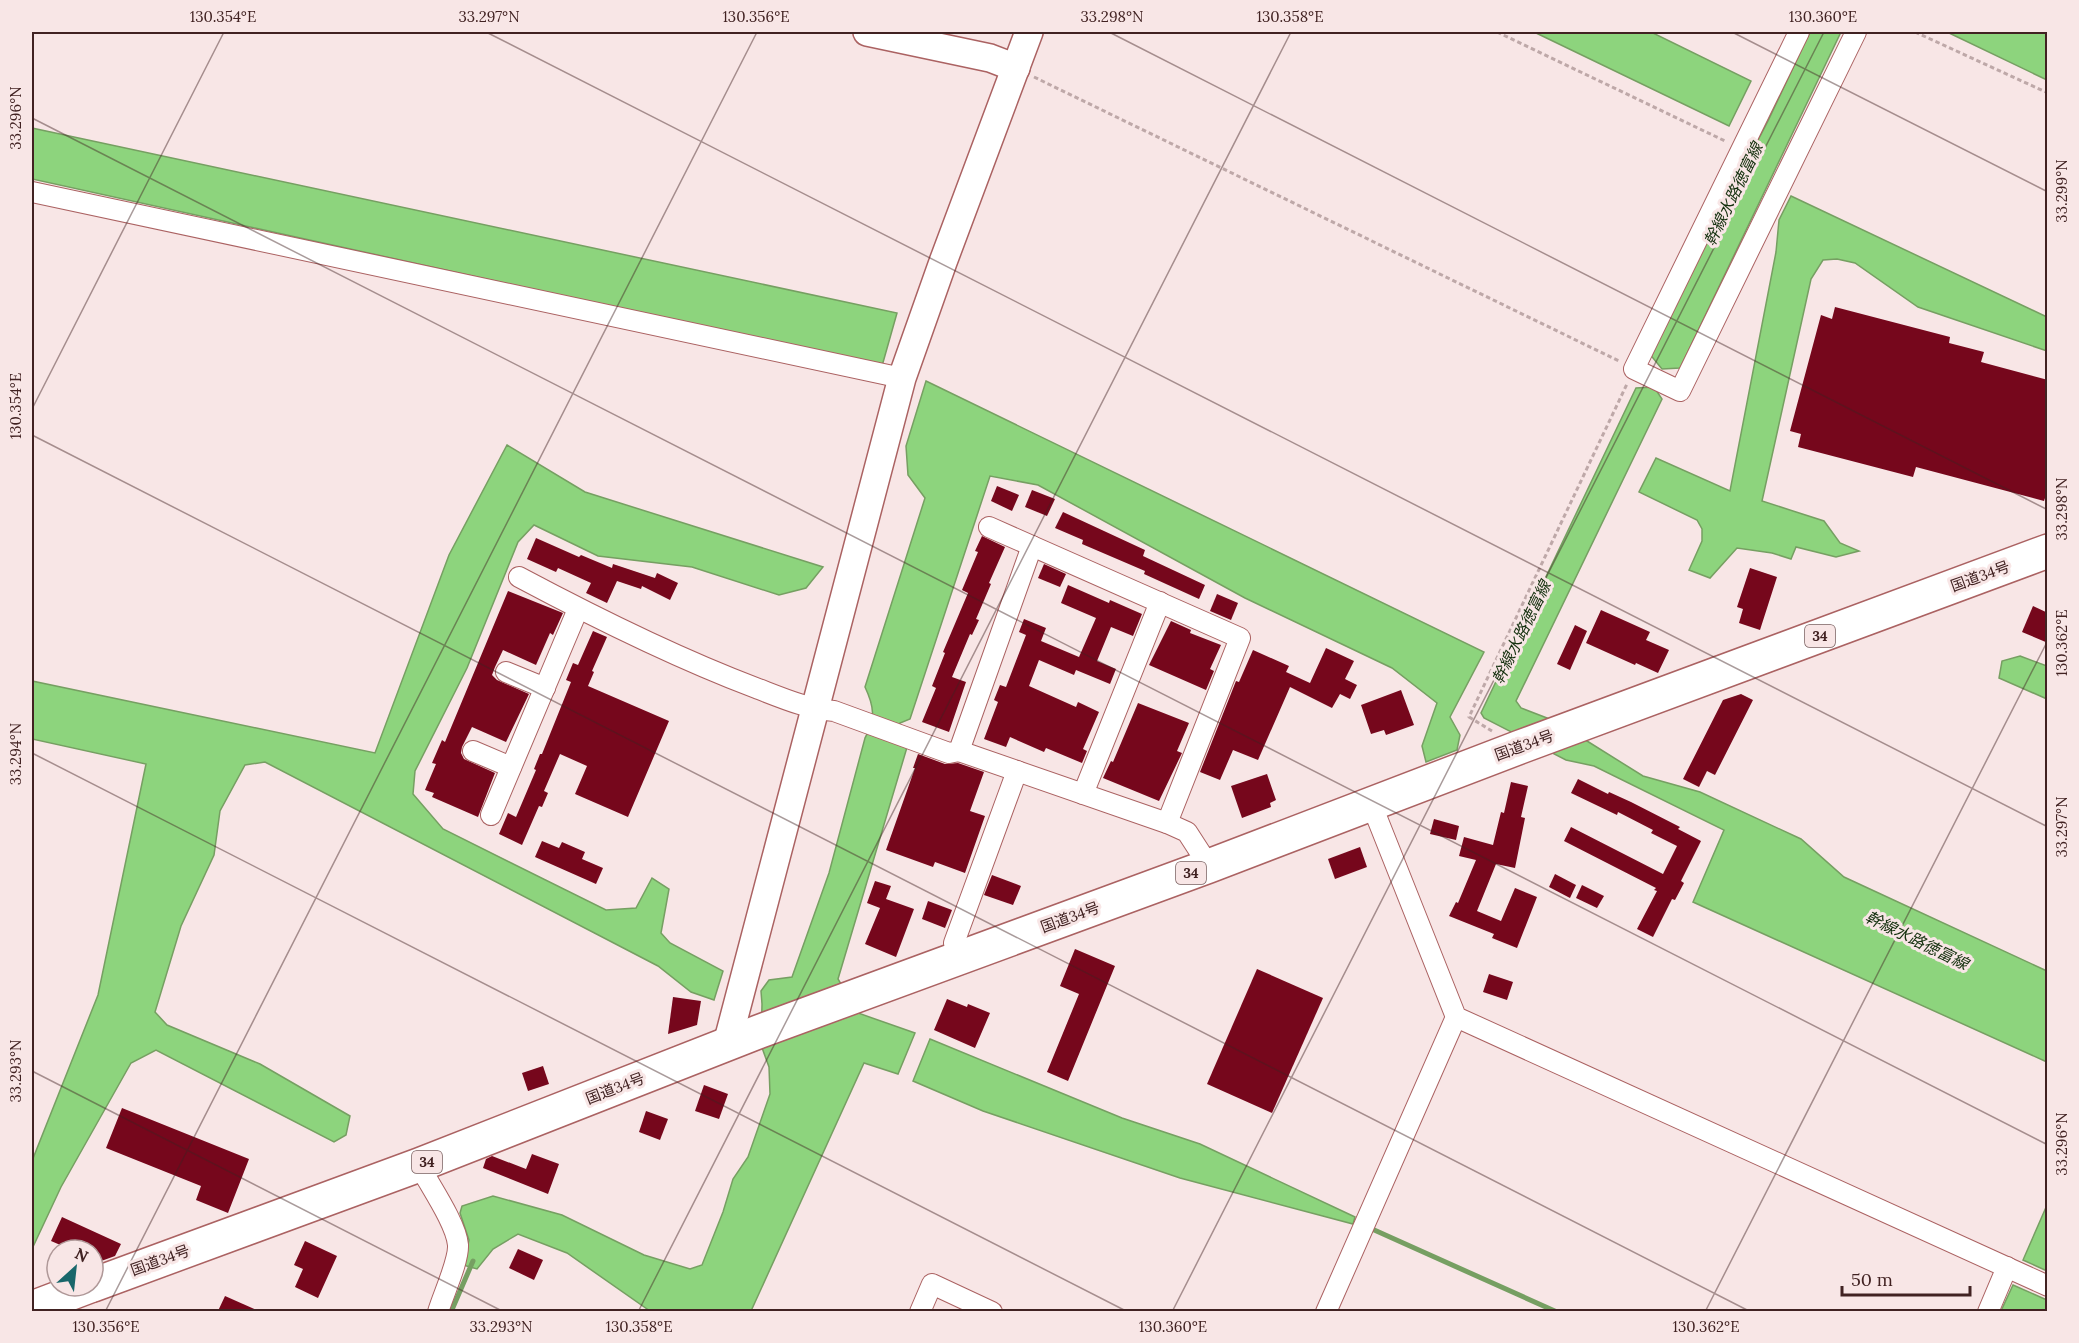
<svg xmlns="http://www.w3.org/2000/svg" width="2079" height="1343" viewBox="0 0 2079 1343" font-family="Lora,'Noto Sans JP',serif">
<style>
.water{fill:#8dd47d;stroke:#769f62;stroke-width:1.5}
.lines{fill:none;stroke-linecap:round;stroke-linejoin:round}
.stream{stroke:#769f62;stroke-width:5}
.building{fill:#76071c}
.street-casing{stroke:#ab6262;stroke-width:22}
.secondary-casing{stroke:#ab6262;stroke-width:30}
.highway-casing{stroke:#ab6262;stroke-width:36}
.path{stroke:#bea8a8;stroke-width:3;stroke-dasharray:4.5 3;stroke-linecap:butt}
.street{stroke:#fff;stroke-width:20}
.secondary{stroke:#fff;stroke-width:27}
.highway{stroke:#fff;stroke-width:33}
.ticks{fill:none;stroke:#412222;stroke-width:1.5;stroke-opacity:0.45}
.labels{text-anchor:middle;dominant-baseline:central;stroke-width:6;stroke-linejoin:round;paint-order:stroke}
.shield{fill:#f8e6e6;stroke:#785d5d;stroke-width:1.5}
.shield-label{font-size:14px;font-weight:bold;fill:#412222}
.street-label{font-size:15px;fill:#412222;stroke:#f8e6e6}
.water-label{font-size:16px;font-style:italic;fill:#15310f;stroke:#f8e6e6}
.neatline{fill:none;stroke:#412222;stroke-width:2}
.ticks-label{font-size:15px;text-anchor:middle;fill:#412222}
</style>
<rect width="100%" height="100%" fill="#f8e6e6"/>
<g class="water">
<path d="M1534 32H1651L1751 81 1729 126Z"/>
<path d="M1810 32H1841L1680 368 1662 369 1648 352 1768 121Z"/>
<path d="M1947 32H2047V80Z"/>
<path d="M32 128 897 313 882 366 32 179Z"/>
<path d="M1791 196 2047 317V351L1918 307 1855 263 1837 259 1823 260 1811 279 1762 501 1824 521 1840 543 1859 551 1836 557 1796 547 1791 559 1772 553 1737 548 1710 578 1689 570 1702 541V529L1697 520 1639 492 1656 458 1730 491 1776 252 1779 220Z"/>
<path d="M926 381 1484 652 1450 717 1460 735 1457 750 1426 762 1422 746 1437 703 1392 668 1245 598 1038 485 990 476 910 719 900 723 897 740 908 744 838 979 858 1013 915 1033 898 1074 864 1063 751 1311H650L567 1253 518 1234 493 1249 477 1269 463 1265 469 1240 460 1213 462 1206 493 1196 562 1215 644 1255 690 1269 702 1265 723 1212 733 1179 748 1157 770 1094 769 1067 761 1045 762 1004 761 991 769 980 792 977 829 873 865 738C876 719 874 706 865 687L925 498 908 475 906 446Z"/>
<path d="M1654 387 1662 399 1516 701 1521 708 1547 718 1587 741 1643 776 1700 792 1801 839 1844 877 2047 971V1062L1693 902 1724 830 1594 766 1566 760 1484 718 1481 713 1636 388Z"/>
<path d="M507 445 585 492 823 567 806 588 779 595 692 567 598 556 534 525 518 542 467 668 415 771 413 794 443 829 606 910 636 908 652 878 669 889 661 933 670 943 723 971 714 1000 691 992 658 966 265 762 245 765 220 811 214 855 181 926 155 1012 167 1025 260 1064 350 1116 346 1135 334 1142 156 1050 131 1063 61 1187 32 1249V1161L98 995 146 764 32 739V681L375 753 449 555Z"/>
<path d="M2020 656 2047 666V699L1999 678 2002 661Z"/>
<path d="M930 1039 1122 1118 1200 1144 1355 1217 1353 1224 1180 1178 983 1111 913 1081Z"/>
<path d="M2047 1205V1271L2023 1260Z"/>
<path d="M2013 1285 2047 1300V1311H2001Z"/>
</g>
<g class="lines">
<g class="stream">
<path d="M1372 1229 1557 1312"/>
<path d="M451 1312 473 1261"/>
</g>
</g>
<g class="building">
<path d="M1835 307 1950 337 1949 343 1984 352 1981 362 2048 380V489L2044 501 1916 467 1913 477 1798 447 1801 434 1790 431 1821 315 1832 319Z"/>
<path d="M997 486 1019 495 1012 511 991 501Z"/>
<path d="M1032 490 1055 499 1047 516 1025 507Z"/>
<path d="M1063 512 1145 550 1143 556 1205 585 1199 599 1144 574 1145 571 1082 544 1083 540 1055 528Z"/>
<path d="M982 536 1005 547 989 583 991 584 976 619 979 620 972 635 970 634 952 677 966 682 949 732 922 722 936 688 932 686 945 653 943 652 968 593 962 590 978 552 975 551Z"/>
<path d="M536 538 579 557 581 555 612 568 613 564 655 578 657 573 678 583 670 600 642 586 641 589 617 581 607 603 586 593 591 583 558 568 556 572 527 559Z"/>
<path d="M1044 564 1066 574 1060 587 1038 578Z"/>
<path d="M1750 568 1777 577 1760 630 1739 623 1743 609 1737 607Z"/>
<path d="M1068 585 1109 603 1110 600 1142 614 1133 636 1111 627 1097 661 1116 669 1110 684 1076 670 1074 675 1039 660 1029 686 1076 707 1078 702 1099 712 1083 749 1087 751 1082 763 1046 748 1044 752 1010 737 1006 747 984 739 998 702 994 700 1000 685 1006 687 1026 635 1019 632 1024 619 1046 628 1041 641 1079 657 1096 618 1061 603Z"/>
<path d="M508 591 563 613 553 635 550 633 536 665 503 650 495 667 492 675 497 680 529 694 506 742 472 727 462 747 461 753 464 759 495 773 478 817 432 797 434 793 425 790 436 764 432 763 442 740 445 742Z"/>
<path d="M1217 594 1238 603 1231 620 1210 611Z"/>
<path d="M2033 606 2048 613V643L2022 632Z"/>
<path d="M1601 610 1650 632 1646 640 1669 650 1658 673 1636 663 1635 665 1586 643Z"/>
<path d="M1171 621 1191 630 1190 633 1221 645 1210 669 1214 671 1206 690 1149 665Z"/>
<path d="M1575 625 1587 631 1570 670 1557 664Z"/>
<path d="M593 631 607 637 592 671 594 672 588 686 669 721 628 817 575 794 587 766 560 754 544 791 548 793 542 807 539 806 522 845 499 834 508 813 516 817 536 770 534 769 540 754H542L571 682 566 680 573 663 578 665Z"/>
<path d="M1326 648 1354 661 1345 679 1357 685 1350 699 1340 694 1332 708 1290 687 1258 760 1233 750 1220 780 1200 772 1236 681 1239 682 1253 650 1289 666 1286 672 1310 683Z"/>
<path d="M1401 690 1414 725 1386 735 1384 730 1371 734 1361 705Z"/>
<path d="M1741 694 1753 700 1715 775 1707 771 1699 787 1683 779 1723 700Z"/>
<path d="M1138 703 1189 723 1177 751 1182 753 1159 801 1103 778 1111 761 1113 762Z"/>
<path d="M918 754 945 764 958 763 984 772 970 811 985 816 965 873 935 862 933 867 886 850 915 768H913Z"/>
<path d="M1267 774 1276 800 1270 803 1271 807 1242 818 1231 786Z"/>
<path d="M1578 779 1608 794 1609 792 1631 802 1680 827 1678 829 1701 841 1681 881 1684 883 1675 900 1672 899 1653 937 1637 929 1657 891 1654 890 1656 888 1564 841 1571 827 1663 874 1677 846 1651 833 1653 830 1618 812 1617 815 1571 793Z"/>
<path d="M1511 782 1528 786 1521 817 1525 818 1515 868 1496 864 1477 911 1501 921 1515 888 1537 897 1517 948 1492 938 1494 934 1449 916 1456 902 1458 903 1476 860 1459 856 1464 837 1493 845 1501 812 1504 813Z"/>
<path d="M1434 819 1459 826 1456 840 1430 834Z"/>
<path d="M542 841 559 848 562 842 585 852 582 859 603 868 596 884 535 857Z"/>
<path d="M1360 847 1367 867 1335 879 1328 859Z"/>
<path d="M1555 874 1576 885 1570 898 1549 887Z"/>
<path d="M992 875 1021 886 1013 905 984 895Z"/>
<path d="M875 881 891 886 886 899 914 909 896 957 865 944 880 908 867 903Z"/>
<path d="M1582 885 1604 896 1597 908 1576 898Z"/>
<path d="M928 901 952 910 945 928 922 919Z"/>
<path d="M1075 949 1115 966 1068 1081 1047 1072 1079 994 1060 986Z"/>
<path d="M1257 969 1323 998 1272 1113 1207 1084Z"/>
<path d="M1489 974 1513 982 1507 1000 1483 992Z"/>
<path d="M673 997 701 1001 697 1025 668 1034Z"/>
<path d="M947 999 967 1007 968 1004 990 1013 975 1048 934 1030Z"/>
<path d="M543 1066 549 1084 528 1091 522 1073Z"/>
<path d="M704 1085 728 1094 719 1119 695 1111Z"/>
<path d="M122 1108 249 1159 228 1213 196 1200 201 1186 106 1148Z"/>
<path d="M646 1111 668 1119 660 1140 639 1132Z"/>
<path d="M532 1154 559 1164 548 1194 483 1168 486 1159 492 1156 526 1169Z"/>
<path d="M62 1217 121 1244 115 1256 93 1264V1250H72L51 1241Z"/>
<path d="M305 1241 337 1256 318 1298 295 1287 303 1269 294 1265Z"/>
<path d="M518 1249 543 1260 534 1280 509 1268Z"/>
<path d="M225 1296 259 1311H218Z"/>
</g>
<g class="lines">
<defs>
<g id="street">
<path d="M1799 32 1634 369 1680 391 1856 32"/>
<path d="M32 192 902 378"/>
<path d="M989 527 1240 638 1167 823"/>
<path d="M519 577C596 618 674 657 756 688 782 698 807 709 834 711L949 753 959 751 1032 546"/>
<path d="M506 672 545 688"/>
<path d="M473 751 511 767"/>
<path d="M959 751 1167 823 1187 832 1209 866"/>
<path d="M1083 794 1160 602"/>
<path d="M1371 803 1456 1017 2048 1286"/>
<path d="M491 815 578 609"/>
<path d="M958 958 954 943 1017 771"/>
<path d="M419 1165C430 1186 456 1223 458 1245 459 1261 443 1295 438 1312"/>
<path d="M920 1312 932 1284 992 1312"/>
<path d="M1326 1312 1456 1017"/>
<path d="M1988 1312 2007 1267"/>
</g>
<g id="secondary">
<path d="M867 32 990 58 1016 68"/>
<path d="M727 1044 902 378 943 262 1029 32"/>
</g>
<g id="highway">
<path d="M93 1285 419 1165 758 1032 1209 866 1520 747 2048 551"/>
<path d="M32 1308 90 1286"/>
</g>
</defs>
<use href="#street" class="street-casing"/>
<use href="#secondary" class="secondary-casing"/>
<use href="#highway" class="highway-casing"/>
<g class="path">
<path d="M1497 32 1725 141"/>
<path d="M1915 32 2048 93"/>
<path d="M1034 77 1619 361"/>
<path d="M1492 731 1469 717 1627 384"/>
</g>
<use href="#street" class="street"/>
<use href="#secondary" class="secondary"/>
<use href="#highway" class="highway"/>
</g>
<path class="ticks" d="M486 32 2048 827M1109 32 2048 510M1732 32 2048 192M32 118 2048 1145M32 409 224 32M32 435 1751 1312M32 753 1128 1312M32 1071 504 1312M105 1312 757 32M638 1312 1291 32M1172 1312 1824 32M1705 1312 2048 640"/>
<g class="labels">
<g class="shield">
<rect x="1805" y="625" width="30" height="22" rx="4.5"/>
<rect x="1176" y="862" width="30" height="22" rx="4.5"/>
<rect x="412" y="1151" width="30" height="22" rx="4.5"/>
</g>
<g class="shield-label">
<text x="1820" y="636">34</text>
<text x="1191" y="873">34</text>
<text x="427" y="1162">34</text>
</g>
<g class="street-label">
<text transform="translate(1980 576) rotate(-20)">国道34号</text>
<text transform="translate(1524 745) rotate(-20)">国道34号</text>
<text transform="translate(1070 917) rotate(-20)">国道34号</text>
<text transform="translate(615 1088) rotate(-21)">国道34号</text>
<text transform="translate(160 1260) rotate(-20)">国道34号</text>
</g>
<g class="water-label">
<text transform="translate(1733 194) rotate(-64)">幹線水路徳富線</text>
<text transform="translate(1521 632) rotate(-64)">幹線水路徳富線</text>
<text transform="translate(1917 940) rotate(26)">幹線水路徳富線</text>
</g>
</g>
<rect width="2079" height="1343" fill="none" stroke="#f8e6e6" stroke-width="66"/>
<g transform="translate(75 1268) rotate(27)"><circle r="28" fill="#f8e6e6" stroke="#af9898" stroke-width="1.5"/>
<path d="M0-4.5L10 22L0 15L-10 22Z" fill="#19676b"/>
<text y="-9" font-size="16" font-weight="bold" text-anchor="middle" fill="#412222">N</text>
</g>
<path d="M1842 1286v9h128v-9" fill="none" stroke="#412222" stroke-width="3"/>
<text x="1851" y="1286" font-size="18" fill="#412222" stroke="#f8e6e6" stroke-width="4.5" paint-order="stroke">50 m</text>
<rect x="33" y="33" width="2013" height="1277" class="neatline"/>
<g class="ticks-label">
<text x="223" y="22">130.354°E</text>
<text x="489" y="22">33.297°N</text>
<text x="756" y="22">130.356°E</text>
<text x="1112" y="22">33.298°N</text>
<text x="1290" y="22">130.358°E</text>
<text x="1823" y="22">130.360°E</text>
<text transform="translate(16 118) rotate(-90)" y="5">33.296°N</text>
<text transform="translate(2062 191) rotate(-90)" y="5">33.299°N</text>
<text transform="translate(16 406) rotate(-90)" y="5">130.354°E</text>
<text transform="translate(2062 509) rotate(-90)" y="5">33.298°N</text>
<text transform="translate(2062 643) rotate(-90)" y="5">130.362°E</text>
<text transform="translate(16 754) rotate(-90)" y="5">33.294°N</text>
<text transform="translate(2062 827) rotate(-90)" y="5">33.297°N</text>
<text transform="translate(16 1071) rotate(-90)" y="5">33.293°N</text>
<text transform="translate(2062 1144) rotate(-90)" y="5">33.296°N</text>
<text x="106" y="1332">130.356°E</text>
<text x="501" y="1332">33.293°N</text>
<text x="639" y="1332">130.358°E</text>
<text x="1173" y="1332">130.360°E</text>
<text x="1706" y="1332">130.362°E</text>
</g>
</svg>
